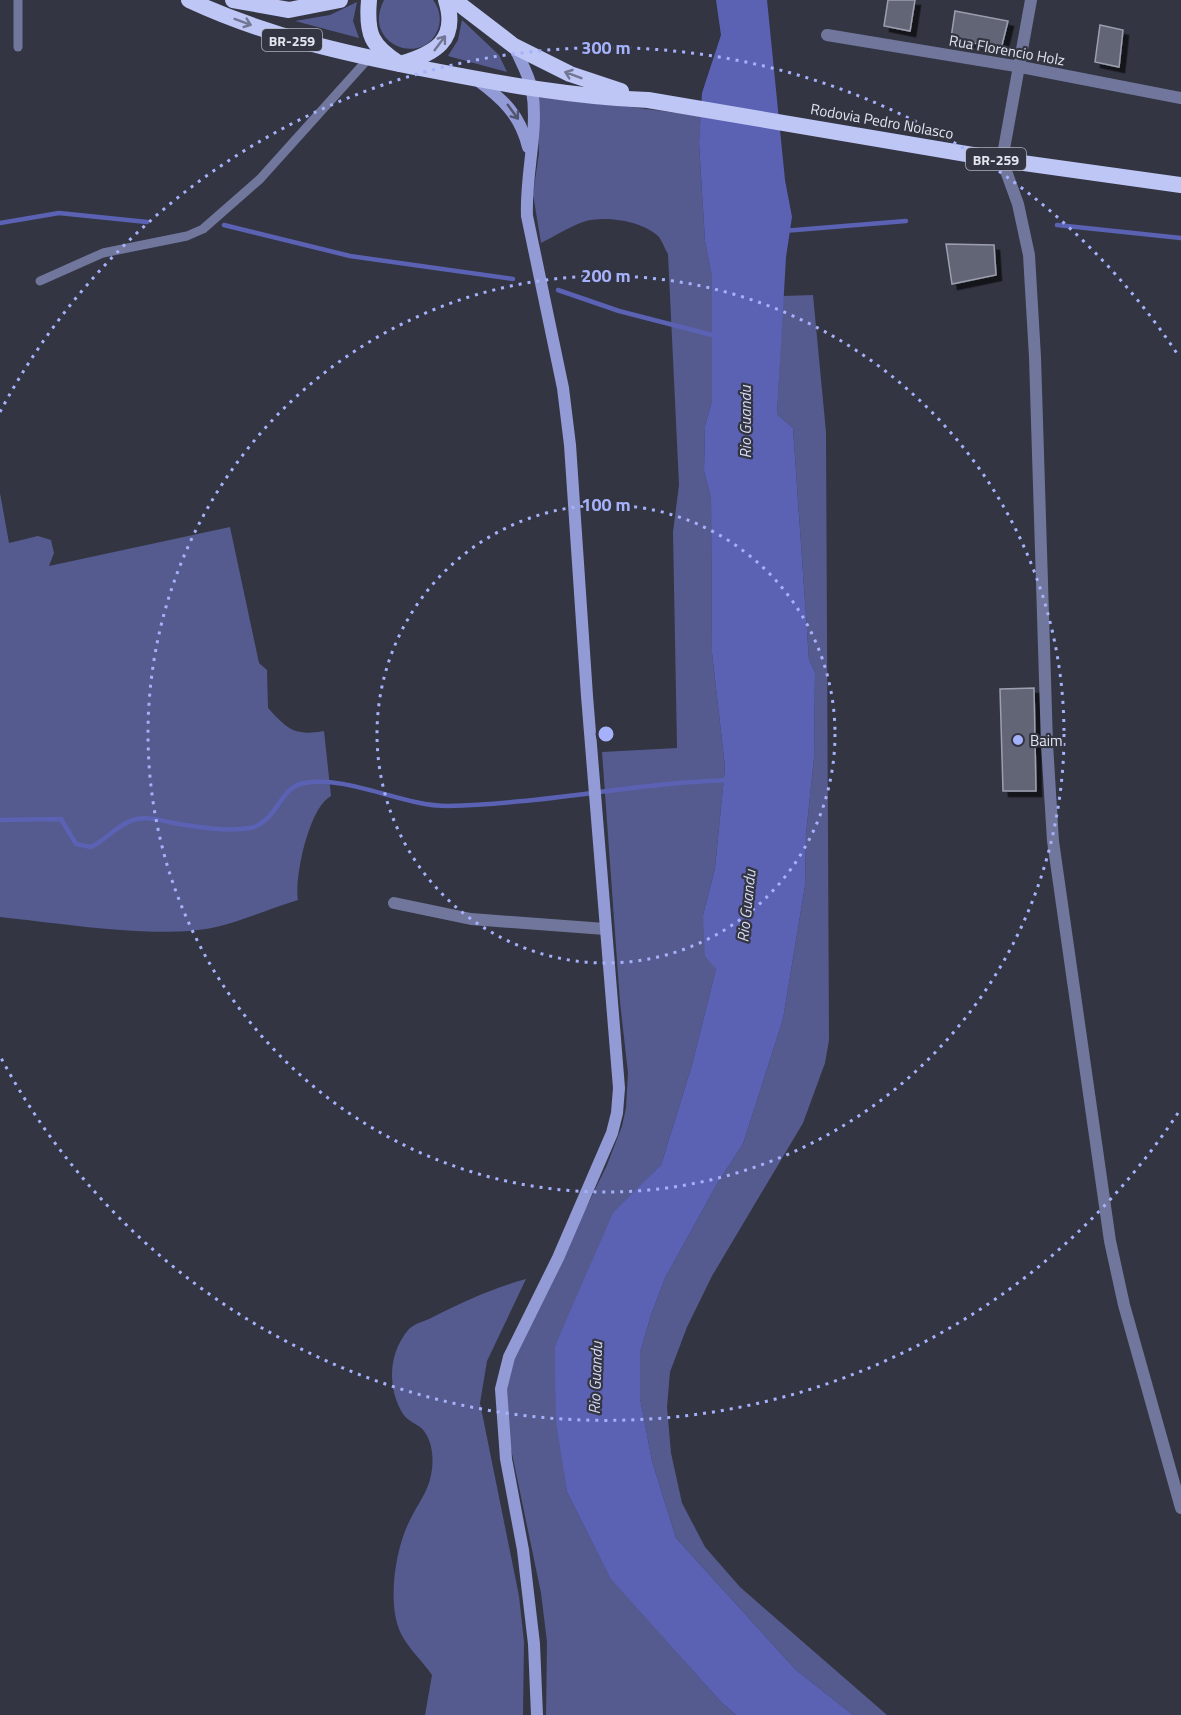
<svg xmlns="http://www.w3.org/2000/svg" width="1181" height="1715" viewBox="0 0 1181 1715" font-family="'Titillium Web',sans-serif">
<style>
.green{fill:#555b8f}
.water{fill:#5b62b4}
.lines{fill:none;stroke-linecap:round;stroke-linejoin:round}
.stream{stroke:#5b62b4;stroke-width:4.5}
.building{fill:#626574;stroke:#9c9fb0;stroke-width:1.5;filter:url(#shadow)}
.service{stroke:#71779c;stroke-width:9}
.minor{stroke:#71779c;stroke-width:12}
.secondary{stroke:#929bd5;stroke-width:12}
.trunk{stroke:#bec6f6;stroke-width:16}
.oneway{stroke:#727693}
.oneway2{stroke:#50546e}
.ring{fill:none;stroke:#a6b1fc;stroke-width:3;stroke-dasharray:3 6}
.poi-dot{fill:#a6b1fc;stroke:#333542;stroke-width:2}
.labels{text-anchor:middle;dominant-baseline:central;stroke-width:4.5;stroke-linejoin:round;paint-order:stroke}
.shield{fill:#333542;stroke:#aeb0ba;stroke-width:1.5}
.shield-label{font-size:14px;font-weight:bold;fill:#e3e5ee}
.street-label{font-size:15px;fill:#e3e5ee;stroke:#333542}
.poi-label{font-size:15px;fill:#e3e5ee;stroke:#333542;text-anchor:start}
.water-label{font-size:16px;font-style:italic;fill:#d5d9f0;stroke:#333542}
.centre{fill:#a6b1fc;stroke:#333542;stroke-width:3}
.ring-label{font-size:18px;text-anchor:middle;font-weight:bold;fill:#a6b1fc;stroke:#333542;stroke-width:4.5;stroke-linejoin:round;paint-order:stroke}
</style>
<defs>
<filter id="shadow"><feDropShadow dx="5.5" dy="5.5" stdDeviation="0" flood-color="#0009"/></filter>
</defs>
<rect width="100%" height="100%" fill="#333542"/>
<g class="green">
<path d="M384 0H433C439 8 441 17 439 26 427 69 360 46 384 0Z"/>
<path d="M357 2 353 21 359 38 295 21 330 15Z"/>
<path d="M462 20 499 55 507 72 448 56 458 40Z"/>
<path d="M537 95 701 116 699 143 705 241 712 275V401L705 426 704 471 711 498 712 653 725 767 715 868 703 915 716 969 692 1065 661 1165 640 1187 555 1346 562 1456 567 1492 611 1578 722 1703 736 1715H546L547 1642 541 1593 504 1415 508 1368 607 1165 622 1126 626 1108 628 1073 620 1002 602 752 677 748 673 532 679 485 668 254C665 249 662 241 659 237 643 221 604 215 583 222 569 227 555 236 541 243L533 194 539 153Z"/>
<path d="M813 295 826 432 829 1040 825 1063 803 1123 712 1276 687 1327 670 1372 667 1407 671 1453 682 1503 705 1547 740 1587 887 1715H853L795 1669 676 1538 652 1461 640 1398V1353L651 1315 665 1278 717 1184 743 1144 783 1019 805 886 806 834 814 758 815 672 809 660 793 428 777 414 783 296Z"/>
<path d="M0 493 9 543 38 536 51 540 54 553 49 566 230 527 259 663 267 670 268 708C288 730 295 736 324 731L331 796C309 807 294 878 298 900 271 908 243 921 216 927 159 940 60 923 0 917Z"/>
<path d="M526 1279 487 1361 480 1403 519 1596 524 1642 523 1715H425L432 1675C423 1662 412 1652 404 1639 385 1611 395 1548 410 1520 417 1505 428 1492 431 1475 434 1461 433 1443 424 1431 419 1424 408 1422 403 1414 387 1388 388 1353 409 1329 415 1323 426 1321 433 1317 463 1302 493 1288 526 1279Z"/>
</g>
<path class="water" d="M716 0H767L785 180 792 217 786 257 777 414 793 428 809 660 815 672 814 758 806 834 805 886 783 1019 743 1144 717 1184 665 1278 651 1315 640 1353V1398L652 1461 676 1538 795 1669 853 1715H736L722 1703 611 1579 567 1492 556 1421 555 1368V1346L613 1213 661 1165 692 1065 716 969 705 956 703 915 715 868 725 767 712 653 711 498 704 471 705 426 712 401V276L705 241 699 143 702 93 721 35Z"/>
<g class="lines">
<g class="stream">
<path d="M0 223 59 213 147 222"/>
<path d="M224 225 350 256 513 279"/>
<path d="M1057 225 1181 238"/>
<path d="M783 231 906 221"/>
<path d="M558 290 619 311 716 336"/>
<path d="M0 820 61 819 76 844 91 847C106 840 117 825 133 820 145 816 161 820 173 823 198 827 226 832 250 828 277 823 279 787 304 783 348 775 402 806 448 806 542 804 635 783 729 780"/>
</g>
</g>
<g class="building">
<path d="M888 0H915L910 31 884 26Z"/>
<path d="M955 11 1008 21 1001 49 951 38Z"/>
<path d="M1100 25 1123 30 1119 67 1095 62Z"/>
<path d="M946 244 994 245 996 275 952 284Z"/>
<path d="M1034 688 1036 791H1003L1000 689Z"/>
</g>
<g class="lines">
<g class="service">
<path d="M18 47V0"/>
<path d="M40 281 103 253 187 236 203 229 260 179 368 59"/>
</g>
<g class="minor">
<path d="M1031 0 1002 160 1018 204 1029 255 1035 357 1047 744 1053 841 1110 1241 1124 1305 1181 1508"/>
<path d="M827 35 1021 67 1181 98"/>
<path d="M394 903 471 919 605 929"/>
</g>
<g class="secondary">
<path d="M514 46C520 60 529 75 532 90 539 131 525 174 527 216L563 388 570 445 587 696 619 1088 617 1113 612 1133 558 1258 509 1357 501 1389 506 1459 523 1550 534 1644 537 1715"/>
<path d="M477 80C503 99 520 115 528 147"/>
</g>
<g class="trunk">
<path d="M189 0C266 36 347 54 430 70 502 84 575 97 648 100L1002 160 1181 185"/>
<path d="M233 0 289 10 340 0"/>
<path d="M369 0C366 34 371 46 400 64 434 54 459 41 446 0"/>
<path d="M454 0 514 46 570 74 621 91"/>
</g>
</g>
<defs><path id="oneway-shaft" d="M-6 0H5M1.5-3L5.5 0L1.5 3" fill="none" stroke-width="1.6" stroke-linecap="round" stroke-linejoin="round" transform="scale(1.5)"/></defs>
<g class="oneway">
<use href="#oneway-shaft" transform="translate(243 22) rotate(20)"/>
<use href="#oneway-shaft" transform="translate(440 43) rotate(-53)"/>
<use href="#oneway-shaft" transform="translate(573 75) rotate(-159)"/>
</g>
<use class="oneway2" href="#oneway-shaft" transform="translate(513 112) rotate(54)"/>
<g class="ring">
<circle cx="606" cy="734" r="229"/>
<circle cx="606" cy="734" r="458"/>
<path d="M1178 1113A686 686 0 0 1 0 1056M0 412A686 686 0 0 1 1178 355"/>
</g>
<circle class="poi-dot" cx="1018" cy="740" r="6"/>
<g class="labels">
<g class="shield">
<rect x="262" y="29" width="60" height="22" rx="4.5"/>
<rect x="966" y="148" width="60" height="22" rx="4.5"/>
</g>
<g class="shield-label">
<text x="292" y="40">BR-259</text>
<text x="996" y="159">BR-259</text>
</g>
<g class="street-label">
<text transform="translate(1007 50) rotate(10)">Rua Florencio Holz</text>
<text transform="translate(882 121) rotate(10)">Rodovia Pedro Nolasco</text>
</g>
<g class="poi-label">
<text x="1030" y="740">Baim</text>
</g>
<g class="water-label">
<text transform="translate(745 422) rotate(-90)">Rio Guandu</text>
<text transform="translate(746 906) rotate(-84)">Rio Guandu</text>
<text transform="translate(595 1378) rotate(-88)">Rio Guandu</text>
</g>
</g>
<circle cx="606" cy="734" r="9" class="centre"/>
<g class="ring-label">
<text x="606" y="54">300 m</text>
<text x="606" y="282">200 m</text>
<text x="606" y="511">100 m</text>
</g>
</svg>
